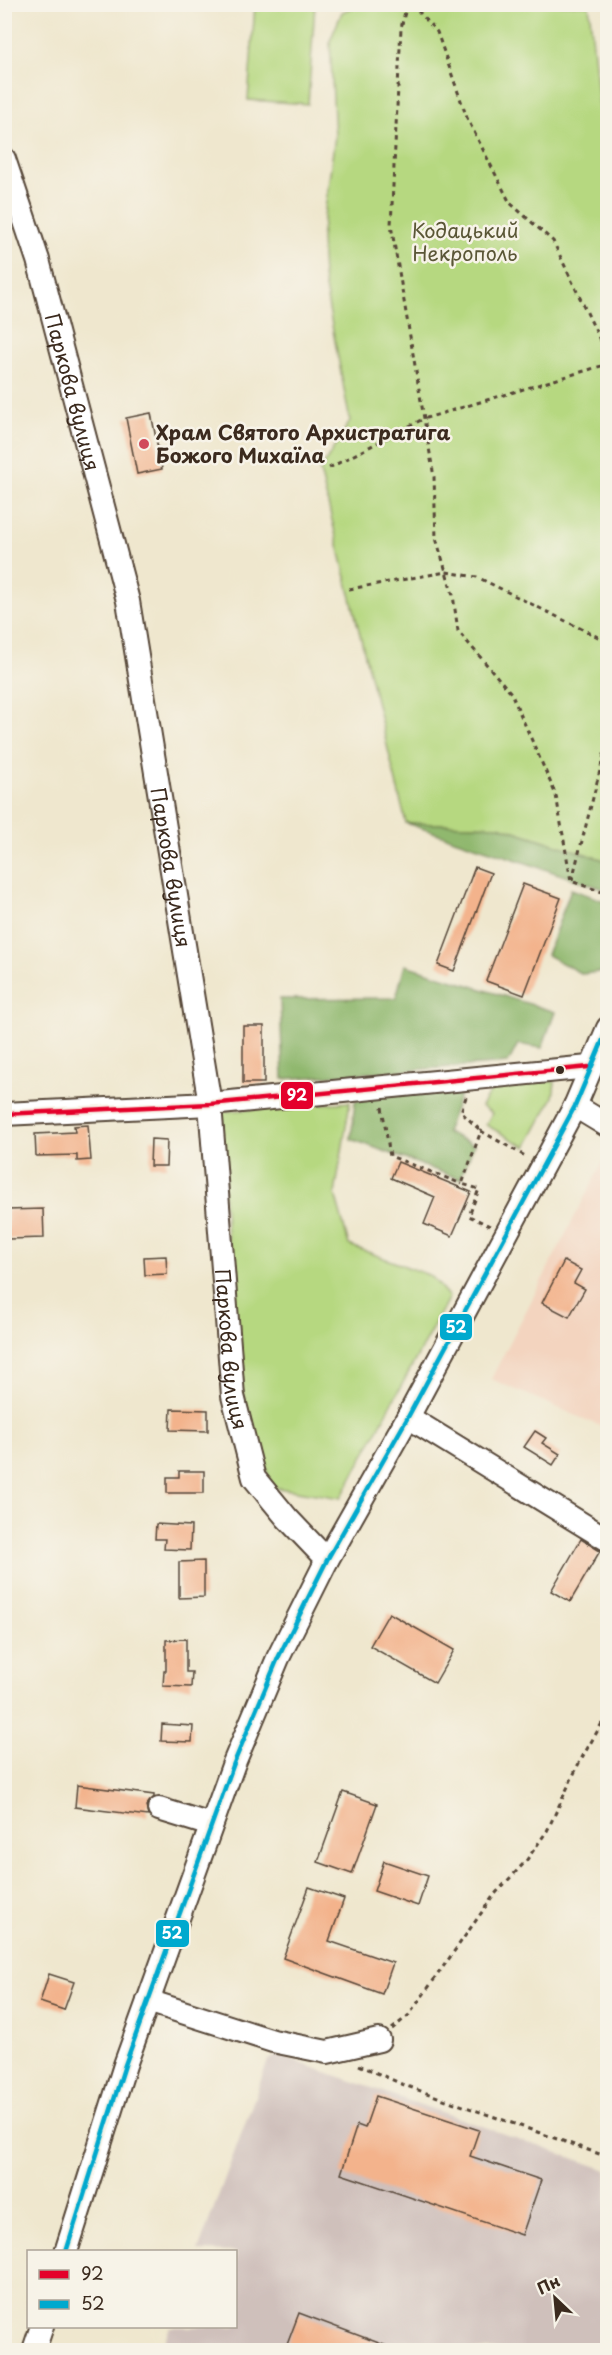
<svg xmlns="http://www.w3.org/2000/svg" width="612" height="2355" viewBox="0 0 612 2355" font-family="'Playpen Sans',sans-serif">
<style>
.built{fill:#f3d4bf}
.industrial{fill:#cfc0bb}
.green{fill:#b6d880;stroke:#78814f;stroke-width:1.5}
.forest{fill:#90b86e;stroke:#667146;stroke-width:1.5}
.building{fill:#f3b38c}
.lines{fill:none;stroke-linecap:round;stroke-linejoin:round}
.minor-casing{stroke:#564638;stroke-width:26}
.path{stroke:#564638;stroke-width:3;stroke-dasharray:4.5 4.5;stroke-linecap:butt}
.minor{stroke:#fff;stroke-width:22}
.bus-1-casing{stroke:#f7f3e8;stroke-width:9}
.bus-2-casing{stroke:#f7f3e8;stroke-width:9}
.bus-1{stroke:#e4002b;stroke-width:4.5}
.bus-2{stroke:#00a9ce;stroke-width:4.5}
.poi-dot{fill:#d1495b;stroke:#f7f3e8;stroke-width:2}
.bus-dot{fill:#3b2a1e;stroke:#f7f3e8;stroke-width:2}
.labels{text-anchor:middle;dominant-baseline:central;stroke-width:5;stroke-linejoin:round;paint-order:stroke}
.park-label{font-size:20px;fill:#5a5636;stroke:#f7f3e8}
.street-label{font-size:20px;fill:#3b2a1e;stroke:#f7f3e8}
.poi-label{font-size:20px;font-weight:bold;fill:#3b2a1e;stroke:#f7f3e8;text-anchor:start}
.line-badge{stroke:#f7f3e8;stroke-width:2}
.badge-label{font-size:16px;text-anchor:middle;font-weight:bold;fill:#fff}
</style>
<rect width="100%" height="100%" fill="#f7f3e8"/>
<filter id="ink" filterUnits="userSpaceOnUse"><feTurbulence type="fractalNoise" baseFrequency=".0167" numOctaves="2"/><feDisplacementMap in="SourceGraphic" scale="12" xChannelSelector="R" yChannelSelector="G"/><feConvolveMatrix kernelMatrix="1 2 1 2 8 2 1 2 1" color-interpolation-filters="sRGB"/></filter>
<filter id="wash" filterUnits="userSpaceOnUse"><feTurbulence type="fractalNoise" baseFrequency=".008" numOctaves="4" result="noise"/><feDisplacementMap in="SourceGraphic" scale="24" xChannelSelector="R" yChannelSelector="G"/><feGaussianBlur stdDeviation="1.35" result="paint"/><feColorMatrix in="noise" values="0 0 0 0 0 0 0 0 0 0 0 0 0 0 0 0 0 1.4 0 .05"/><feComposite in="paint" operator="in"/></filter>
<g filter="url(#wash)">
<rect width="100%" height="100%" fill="#efe7ce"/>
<path class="built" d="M607 1154V1429L491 1379Z"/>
<path class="industrial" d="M277 2055 607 2170V2350H161L170 2327 236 2326V2252L198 2251 268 2061Z"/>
<g class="green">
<path d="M361 4 589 5 608 194 607 861 499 826 406 823 320 471 350 421 323 277 321 239 335 136 330 41 342 12Z"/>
<path d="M255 5H315L308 104 248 100Z"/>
<path d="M536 1079 555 1082 553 1097 526 1147 486 1125 492 1113 481 1106 493 1088Z"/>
<path d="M350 1102 335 1194 349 1245 431 1276 449 1297 341 1498 272 1487 241 1388 216 1112Z"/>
</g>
<g class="forest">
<path d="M406 823 499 826 607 861V890Z"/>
<path d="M571 889 607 902V971L582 974 547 955Z"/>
<path d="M405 965 555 1012 542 1048 518 1044 508 1063 283 1079 280 999 396 998Z"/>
<path d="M432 1089 460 1095 446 1132 474 1145 460 1179 351 1139 355 1101Z"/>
</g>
<g id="blocks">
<g class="building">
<path d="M151 413 162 469 137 474 126 418Z"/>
<path d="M475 867 491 873 454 971 438 965Z"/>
<path d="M523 884 561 898 524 995 486 981Z"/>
<rect x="243" y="1026" width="21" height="57"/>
<path d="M88 1125 91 1160 77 1161V1155L36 1156 35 1134 75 1132 74 1126Z"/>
<path d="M151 1139 167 1140 166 1166H150Z"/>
<path d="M398 1162 471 1192 452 1236 424 1224 435 1197 391 1178Z"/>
<path d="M43 1209 44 1238 8 1239 7 1210Z"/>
<path d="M166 1256 167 1274 145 1275 144 1257Z"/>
<path d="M564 1261 581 1270 574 1283 585 1289 569 1317 542 1303Z"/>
<path d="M171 1409 208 1410V1431L170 1430Z"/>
<path d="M535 1431 546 1438 542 1443 560 1454 553 1465 524 1447Z"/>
<path d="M179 1471H204V1493H167V1477H179Z"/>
<path d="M156 1524 191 1526 190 1550 164 1549 165 1539H155Z"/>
<path d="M581 1539 600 1551 570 1602 551 1591Z"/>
<path d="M204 1561V1597L179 1598V1562Z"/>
<path d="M389 1613 454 1650 435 1683 370 1646Z"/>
<path d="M186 1639V1672H192L191 1687 163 1686 164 1671H166V1640Z"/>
<path d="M162 1724 193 1726 192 1742 161 1741Z"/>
<path d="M77 1785 154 1795V1797L146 1806 148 1816 75 1807Z"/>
<path d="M343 1792 377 1804 352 1874 318 1862Z"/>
<path d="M384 1861 428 1876 418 1906 374 1891Z"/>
<path d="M309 1887 344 1899 329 1941 393 1963 382 1994 283 1958Z"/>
<path d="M49 1974 74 1982 64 2010 40 2002Z"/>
<path d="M376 2096 479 2130 470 2156 541 2180 522 2235 341 2174 357 2125 365 2128Z"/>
<path d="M299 2313 395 2349 394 2350H285Z"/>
</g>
</g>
</g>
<g filter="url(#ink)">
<use href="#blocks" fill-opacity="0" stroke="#564638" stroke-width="1.5"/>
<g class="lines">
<defs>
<g id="minor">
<path id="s1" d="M4 159 38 260 128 601 210 1104 233 1396 254 1478 287 1518 327 1560"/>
<path d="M575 1106 608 1126"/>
<path d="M4 1114 210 1104 589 1067"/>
<path d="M408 1417 608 1540"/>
<path d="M159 1809 211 1825"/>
<path d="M148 2001 273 2041 327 2052 379 2040"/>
<path d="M66 2252 125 2065 234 1763 278 1658 327 1560 408 1417 575 1106 608 1028"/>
<path d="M34 2350 42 2326"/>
</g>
</defs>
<use href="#minor" class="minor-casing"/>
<g class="path">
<path d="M407 4 401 28 391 225 434 477 436 538 453 595 458 631 511 693 556 795 571 881 608 894"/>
<path d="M412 4 437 32 467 118 510 203 553 241 608 357"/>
<path d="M329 468 423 419 608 364"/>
<path d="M349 589 446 572 477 577 608 642"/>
<path d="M572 880 608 739"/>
<path d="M466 1097 461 1112 481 1131"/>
<path d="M382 1107 390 1156 462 1184"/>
<path d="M490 1226 469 1216 479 1189 462 1184 481 1131 525 1156"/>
<path d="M392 2029 409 2015 494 1895 526 1861 547 1831 580 1761 608 1713"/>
<path d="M359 2065 404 2085 608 2157"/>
</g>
<use href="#minor" class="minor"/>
<defs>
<path id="bus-1" d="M4 1114 210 1104 589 1067"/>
<path id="bus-2" d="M66 2252 125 2065 234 1763 278 1658 327 1560 408 1417 575 1106 608 1028"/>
</defs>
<use href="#bus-1" class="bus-1-casing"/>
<use href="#bus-2" class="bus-2-casing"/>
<use href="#bus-1" class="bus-1"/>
<use href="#bus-2" class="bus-2"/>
</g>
</g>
<circle class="poi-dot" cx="144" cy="444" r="6"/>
<circle class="bus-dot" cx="560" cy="1070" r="5"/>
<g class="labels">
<g class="park-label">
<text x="465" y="230">Кодацький<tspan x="465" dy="23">Некрополь</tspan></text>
</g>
<g class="street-label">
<text stroke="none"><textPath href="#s1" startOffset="243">Паркова вулиця</textPath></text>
<text stroke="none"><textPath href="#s1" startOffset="729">Паркова вулиця</textPath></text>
<text stroke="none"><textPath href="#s1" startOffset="1215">Паркова вулиця</textPath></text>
</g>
<g class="poi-label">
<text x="156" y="432">Храм Святого Архистратига<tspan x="156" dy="23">Божого Михаїла</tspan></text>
</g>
</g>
<g class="line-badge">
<rect x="280" y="1081" width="34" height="29" rx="6" fill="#e4002b"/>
<rect x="439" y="1313" width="34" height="28" rx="6" fill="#00a9ce"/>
<rect x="155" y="1919" width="35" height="29" rx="6" fill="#00a9ce"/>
</g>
<g class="badge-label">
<text x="297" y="1101">92</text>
<text x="456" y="1333">52</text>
<text x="172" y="1939">52</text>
</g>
<rect width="612" height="2355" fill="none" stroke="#f7f3e8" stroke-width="24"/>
<rect x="27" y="2250" width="210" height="78" fill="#f7f3e8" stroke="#aca397" stroke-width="1.5"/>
<rect x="39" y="2270" width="30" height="9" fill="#e4002b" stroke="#aca397" stroke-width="1.5"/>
<text x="81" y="2280" font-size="18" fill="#3b2a1e">92</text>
<rect x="39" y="2300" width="30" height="9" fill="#00a9ce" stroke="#aca397" stroke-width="1.5"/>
<text x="81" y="2310" font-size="18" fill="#3b2a1e">52</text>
<g transform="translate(555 2298) rotate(334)" stroke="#f7f3e8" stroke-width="4.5" paint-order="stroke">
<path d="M0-4.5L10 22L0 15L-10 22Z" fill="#3b2a1e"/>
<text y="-9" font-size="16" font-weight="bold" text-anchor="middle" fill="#3b2a1e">Пн</text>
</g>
</svg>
